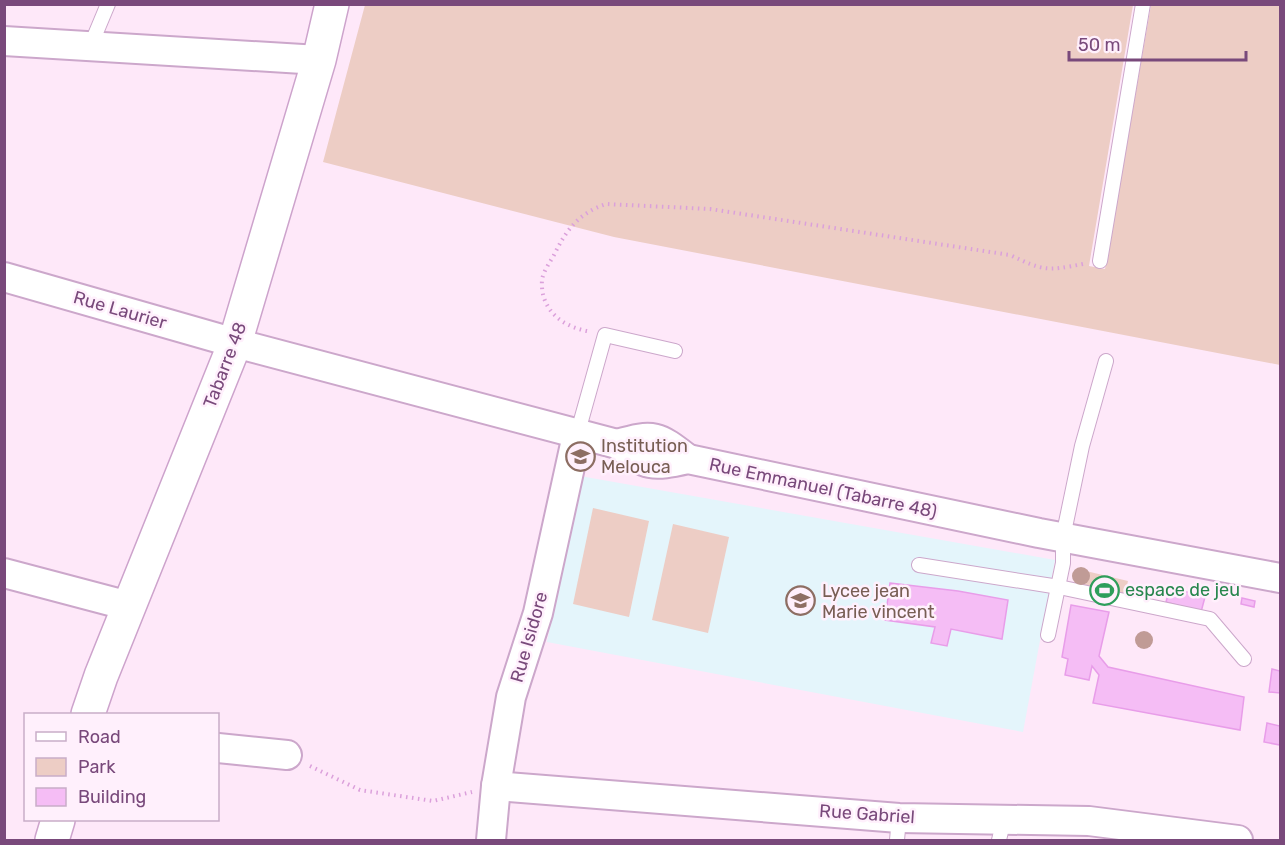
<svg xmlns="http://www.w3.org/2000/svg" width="1285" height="845" viewBox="0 0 1285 845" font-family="Rubik,sans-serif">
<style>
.education{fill:#e4f5fb}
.green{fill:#edcdc5}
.building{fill:#f5bdf5;stroke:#e89de9;stroke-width:1.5}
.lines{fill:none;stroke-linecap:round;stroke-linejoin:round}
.lane-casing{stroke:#cca7cb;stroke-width:16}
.street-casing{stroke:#cca7cb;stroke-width:32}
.secondary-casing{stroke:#cda3cc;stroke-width:36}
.path{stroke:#dba0db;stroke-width:4;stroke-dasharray:1.5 4.5;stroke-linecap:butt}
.lane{stroke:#fff;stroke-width:14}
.street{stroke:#fff;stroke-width:28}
.secondary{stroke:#fff;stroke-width:33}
.tree{fill:#c09b96}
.labels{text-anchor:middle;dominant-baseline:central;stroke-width:5;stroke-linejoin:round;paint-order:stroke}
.street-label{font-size:18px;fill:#79497b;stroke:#fff0fc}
.education-label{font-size:18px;fill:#785e54;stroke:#fff0fc;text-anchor:start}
.leisure-label{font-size:18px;fill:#27864d;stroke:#fff0fc;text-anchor:start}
</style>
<rect width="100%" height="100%" fill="#fee8f9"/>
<path class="education" d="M580 476 1055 560 1023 732 547 642Z"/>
<g class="green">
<path d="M365 5H1133L1089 266 1105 269 1151 5H1280V365L614 237 323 162Z"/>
<path d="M593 508 649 521 629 617 573 604Z"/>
<path d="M673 524 729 537 708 633 652 620Z"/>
<path d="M1086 571 1128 581 1122 608 1081 599Z"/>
</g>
<g class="building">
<path d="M890 583 958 591 1008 600 1002 639 951 629 947 646 931 643 935 627 885 620Z"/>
<path d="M1170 587 1205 597 1201 612 1166 602Z"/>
<path d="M1242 598 1255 601 1254 607 1241 604Z"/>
<path d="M1071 605 1109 612 1099 656 1108 667 1244 697 1240 730 1093 703 1099 675 1092 666 1089 680 1065 675 1068 659 1062 657Z"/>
<path d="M1272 669 1280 671V693L1269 692Z"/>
<path d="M1267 723 1280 726V745L1264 742Z"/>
</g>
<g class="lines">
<defs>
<g id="lane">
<path d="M90 47 108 4"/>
<path d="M1100 261 1143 4"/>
<path d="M577 435 605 335 675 351"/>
<path d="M919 565 1059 587 1210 619 1244 659"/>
<path d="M1048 635 1063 563V537L1082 446 1106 361"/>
<path d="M897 840 899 818"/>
<path d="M999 840 1004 819"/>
</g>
<g id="street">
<path d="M4 41 319 60"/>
<path d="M4 277 235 343 617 444C648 467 651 467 688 459L1039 533 1280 578"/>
<path d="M617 444C655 433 658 436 688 459"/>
<path d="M4 573 129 606"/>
<path d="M218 748 287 755"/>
<path d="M496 786 899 818 1089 821 1238 840"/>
<path d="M491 840 496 786 511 697 538 613 577 435"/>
</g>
<g id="secondary">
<path d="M88 714 101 676 235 343 319 60 332 4"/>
<path d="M52 840 58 820"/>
</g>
</defs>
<use href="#lane" class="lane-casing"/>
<use href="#street" class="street-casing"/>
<use href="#secondary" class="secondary-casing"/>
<g class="path">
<path d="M587 331C561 326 540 309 542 280 543 272 550 262 554 255 566 230 579 213 606 204L710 209 1010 255C1044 271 1046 271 1083 264"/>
<path d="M310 766 360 790 433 801 472 792"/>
</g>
<use href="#lane" class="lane"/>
<use href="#street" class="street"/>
<use href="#secondary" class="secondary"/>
</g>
<g class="tree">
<circle cx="1081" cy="576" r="9"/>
<circle cx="1144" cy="640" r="9"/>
</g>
<defs>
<symbol id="school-ring" viewBox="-11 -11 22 22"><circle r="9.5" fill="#fff0fc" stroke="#8d6e63" stroke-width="1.5"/><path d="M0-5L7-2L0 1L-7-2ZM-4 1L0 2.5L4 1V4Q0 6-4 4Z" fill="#8d6e63"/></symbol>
<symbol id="stadium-ring" viewBox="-11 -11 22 22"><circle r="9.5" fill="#fff0fc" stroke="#2e9e5b" stroke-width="1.5"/><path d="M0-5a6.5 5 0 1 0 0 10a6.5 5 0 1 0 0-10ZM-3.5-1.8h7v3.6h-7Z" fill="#2e9e5b"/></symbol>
</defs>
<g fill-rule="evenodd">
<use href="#school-ring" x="564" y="440" width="33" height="33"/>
<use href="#stadium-ring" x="1088" y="574" width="33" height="33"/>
<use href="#school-ring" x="784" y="584" width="33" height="33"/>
</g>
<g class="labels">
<g class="street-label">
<text transform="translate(120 310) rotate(16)">Rue Laurier</text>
<text transform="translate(225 365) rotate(-69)">Tabarre 48</text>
<text transform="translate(823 488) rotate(12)">Rue Emmanuel (Tabarre 48)</text>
<text transform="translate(529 637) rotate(-74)">Rue Isidore</text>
<text transform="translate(867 814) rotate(4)">Rue Gabriel</text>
</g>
<g class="education-label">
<text x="601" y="446">Institution<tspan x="601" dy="21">Melouca</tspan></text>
<text x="822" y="591">Lycee jean<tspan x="822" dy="21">Marie vincent</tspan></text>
</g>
<g class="leisure-label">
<text x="1125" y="590">espace de jeu</text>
</g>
</g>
<rect width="1285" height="845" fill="none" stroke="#79497b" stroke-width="12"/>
<rect x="24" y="713" width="195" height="108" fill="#fff0fc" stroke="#c9adc8" stroke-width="1.5"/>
<rect x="36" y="732" width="30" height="9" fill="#ffffff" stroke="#c9adc8" stroke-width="1.5"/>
<text x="78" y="743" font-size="18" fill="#79497b">Road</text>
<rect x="36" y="758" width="30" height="18" fill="#edcdc5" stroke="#c9adc8" stroke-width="1.5"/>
<text x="78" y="773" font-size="18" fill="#79497b">Park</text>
<rect x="36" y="788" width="30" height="18" fill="#f5bdf5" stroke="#c9adc8" stroke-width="1.5"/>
<text x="78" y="803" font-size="18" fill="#79497b">Building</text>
<path d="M1069 51v9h177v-9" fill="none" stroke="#79497b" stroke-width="3"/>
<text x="1078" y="51" font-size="18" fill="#79497b" stroke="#fff0fc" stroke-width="4.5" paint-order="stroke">50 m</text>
</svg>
